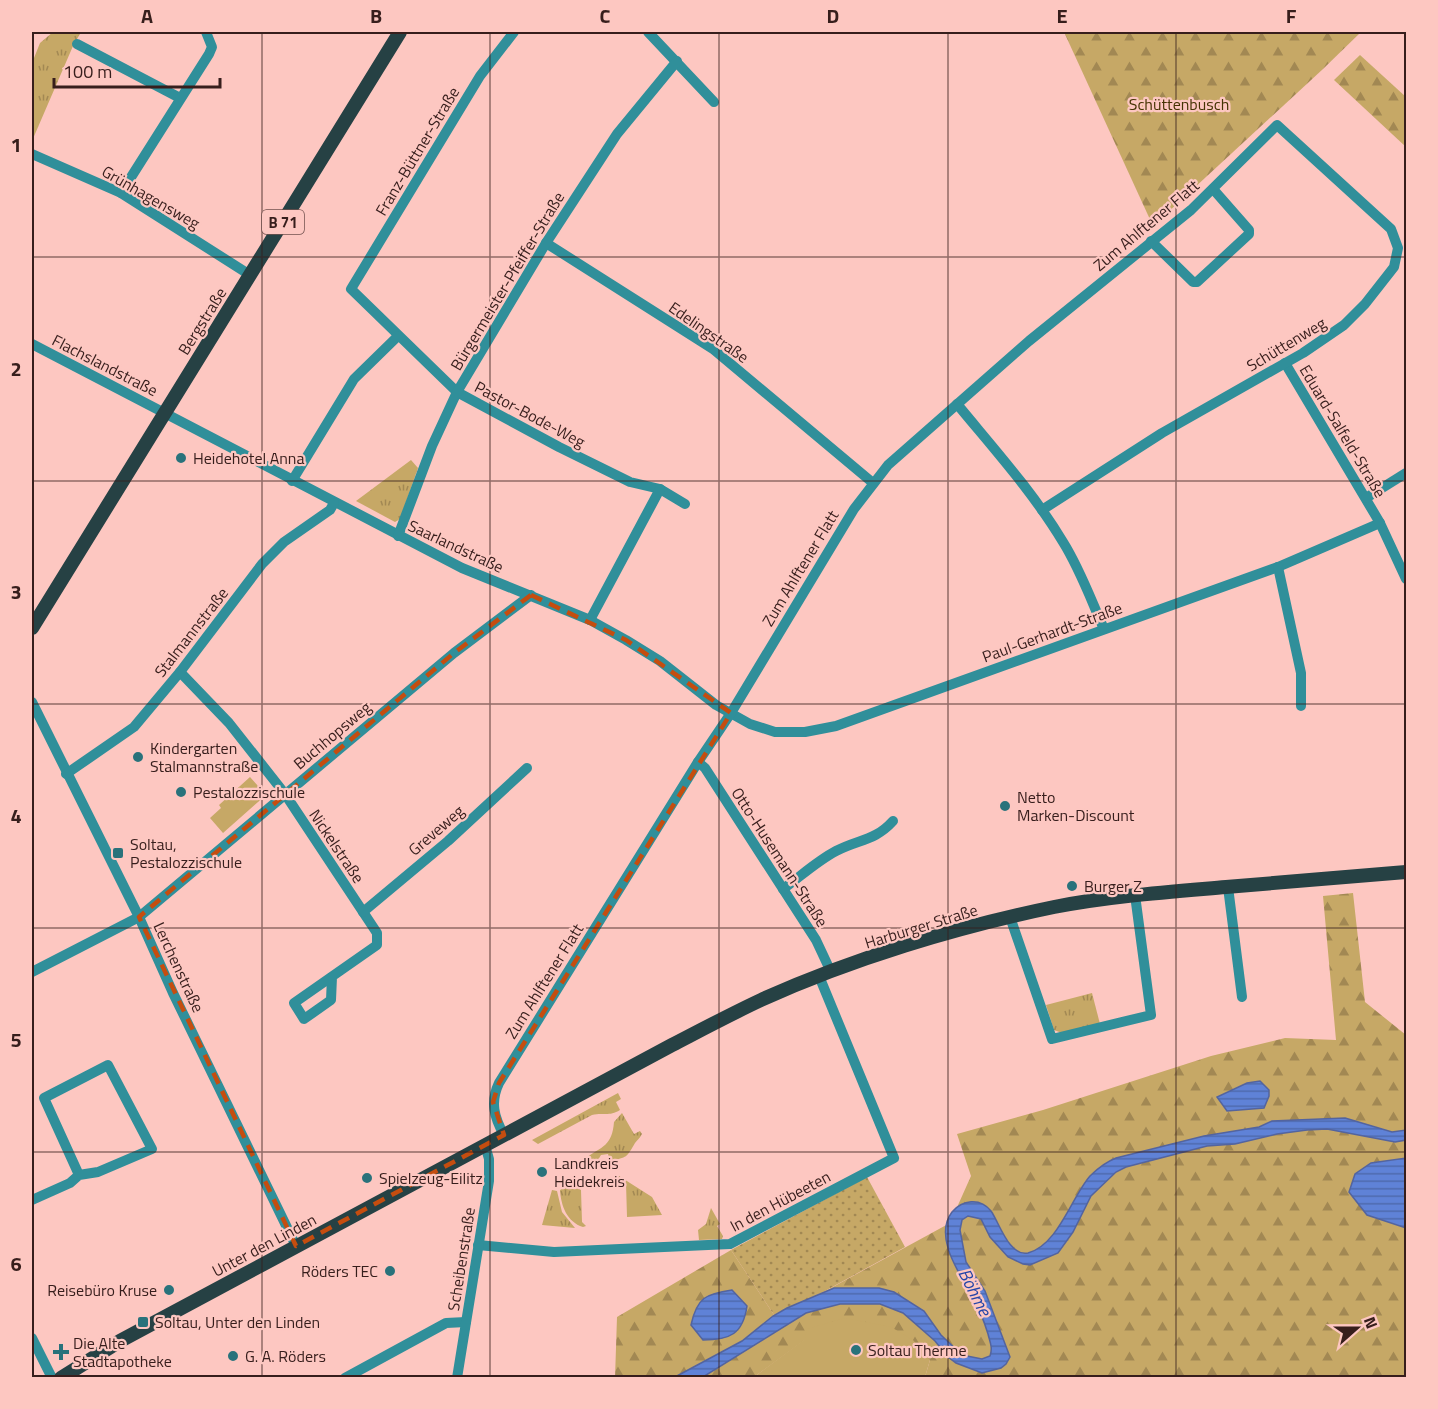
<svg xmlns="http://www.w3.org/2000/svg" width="1438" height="1409" viewBox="0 0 1438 1409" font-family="'Titillium Web',sans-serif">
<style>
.grass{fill:url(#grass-tufts)}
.forest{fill:url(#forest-firs)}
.garden{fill:url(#garden-dots)}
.pitch{fill:#c6a866}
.water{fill:url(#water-rules);stroke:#53649f;stroke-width:1.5}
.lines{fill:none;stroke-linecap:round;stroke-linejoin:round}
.minor{stroke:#308f9a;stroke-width:10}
.major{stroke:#264144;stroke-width:14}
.marked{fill:none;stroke:#c54d0f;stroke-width:4.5;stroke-dasharray:12 8;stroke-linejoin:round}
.grid{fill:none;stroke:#371e1c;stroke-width:1.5;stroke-opacity:0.55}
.poi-dot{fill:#29727b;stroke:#fdc7c1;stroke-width:2}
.labels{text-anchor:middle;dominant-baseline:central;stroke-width:4.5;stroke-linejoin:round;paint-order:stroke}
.shield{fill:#fdc7c1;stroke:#72514e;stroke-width:1.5}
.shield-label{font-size:15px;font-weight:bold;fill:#371e1c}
.park-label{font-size:16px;fill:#453303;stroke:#fdc7c1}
.street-label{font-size:16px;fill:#371e1c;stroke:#fdc7c1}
.poi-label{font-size:16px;fill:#371e1c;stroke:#fdc7c1;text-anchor:start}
.water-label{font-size:18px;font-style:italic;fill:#2445a9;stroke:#fdc7c1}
.neatline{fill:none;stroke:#371e1c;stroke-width:2}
.grid-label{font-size:20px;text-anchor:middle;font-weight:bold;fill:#371e1c}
</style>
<defs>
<pattern id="grass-tufts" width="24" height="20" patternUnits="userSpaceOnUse" patternTransform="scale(1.5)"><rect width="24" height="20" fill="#c6a866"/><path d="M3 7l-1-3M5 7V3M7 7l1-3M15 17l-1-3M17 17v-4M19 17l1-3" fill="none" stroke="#a28853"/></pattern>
<pattern id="forest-firs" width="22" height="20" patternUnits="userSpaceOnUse" patternTransform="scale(1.5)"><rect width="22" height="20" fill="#c6a866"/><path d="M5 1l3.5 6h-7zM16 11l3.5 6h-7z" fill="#a28853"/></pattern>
<pattern id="garden-dots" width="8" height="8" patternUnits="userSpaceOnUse" patternTransform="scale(1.5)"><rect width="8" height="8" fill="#c6a866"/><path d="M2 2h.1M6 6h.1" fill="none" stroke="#a28853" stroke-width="1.8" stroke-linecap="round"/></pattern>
<pattern id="water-rules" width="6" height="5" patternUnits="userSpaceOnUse" patternTransform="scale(1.5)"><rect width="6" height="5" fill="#5f82d7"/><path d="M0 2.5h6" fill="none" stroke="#4f6aae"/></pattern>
</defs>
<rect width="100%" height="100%" fill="#fdc7c1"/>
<g class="grass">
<path d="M53 32H81L73 46 32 141V63L40 43Z"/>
<path d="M411 460 418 468 400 519 395 522 356 501Z"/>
<path d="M1092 993 1100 1024 1062 1033 1054 1030 1046 1005Z"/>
<path d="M618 1093 621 1099 616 1102 620 1110C609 1117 603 1112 592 1115L538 1144 532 1140Z"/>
<path d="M622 1113 634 1134 640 1131 642 1134C640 1138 637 1140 635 1143 626 1158 628 1157 610 1161L608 1154 601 1155 598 1160 584 1159C603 1146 612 1146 614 1122Z"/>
<path d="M619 1176 652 1197 662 1215 627 1217 626 1183 618 1178Z"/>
<path d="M570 1181 581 1190 582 1222 586 1226 583 1227C567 1222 561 1206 560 1190L566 1187Z"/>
<path d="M552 1190 557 1191 562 1212 575 1228 542 1225Z"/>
<path d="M711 1208 720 1224 717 1226 723 1236 722 1239 699 1240 698 1230 706 1224Z"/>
</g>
<g class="forest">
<path d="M1064 32H1361L1323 69 1153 226Z"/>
<path d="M1360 55 1406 97V147L1334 80Z"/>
<path d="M1353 893 1365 1002 1406 1035V1158L1371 1163 1367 1215 1406 1228V1377H925L930 1360 806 1339 754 1377 615 1378 617 1317 731 1250 776 1318 950 1223 971 1176 957 1134 1043 1110 1211 1056 1285 1038 1336 1040 1323 896Z"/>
</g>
<path class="garden" d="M867 1177 905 1247 776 1318 731 1250Z"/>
<g class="pitch">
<path d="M250 777 266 795 223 833 210 818 221 808 219 805Z"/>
<path d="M845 1318 891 1327 913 1340 930 1360 925 1377H754L805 1339 807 1329Z"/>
</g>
<g class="water">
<path d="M1260 1081 1269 1090V1096L1264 1108 1227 1111 1217 1097 1247 1083Z"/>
<path d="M1345 1118 1392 1132 1406 1130V1140L1395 1142 1327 1129 1307 1130 1277 1134 1235 1144 1207 1146 1126 1167 1116 1172 1091 1196 1073 1232 1058 1253 1030 1265 1023 1264 1008 1257 990 1237 981 1219 968 1216 962 1220 960 1230 966 1262 985 1291 1010 1357 1006 1364 1001 1368 982 1373 956 1363 948 1357 935 1341 903 1313 880 1304H840L806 1313 703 1377H675L742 1341 773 1316 787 1308 834 1288H879L894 1292 924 1311 941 1335 962 1355 982 1359 990 1356C993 1348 990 1342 988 1334 984 1321 979 1308 972 1296 960 1274 933 1237 952 1212 962 1200 980 1197 991 1211 999 1222 1009 1257 1028 1253 1058 1245 1071 1198 1090 1176 1098 1168 1106 1162 1116 1158L1204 1136 1259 1127 1272 1121Z"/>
<path d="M1406 1158V1228L1367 1215 1349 1192 1355 1174 1371 1163Z"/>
<path d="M732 1290 747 1306C743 1334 730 1340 703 1340L691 1325C697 1297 706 1294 732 1290Z"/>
</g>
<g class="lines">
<g class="minor">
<path d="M514 32 480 76 351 289 457 392 559 447 630 482 660 489 685 504"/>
<path d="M648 32 714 102"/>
<path d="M77 44 180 98"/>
<path d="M32 154 121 193 250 275"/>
<path d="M121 193 209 54 212 47 206 32"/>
<path d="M1151 241 1193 282H1197L1249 234V230L1213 189"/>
<path d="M546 243 713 349 873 483"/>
<path d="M32 344 462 568 590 620 626 640 660 661 716 705 750 724 775 732H805L836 726 1278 567 1380 523"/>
<path d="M1285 363 1380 523 1406 579"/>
<path d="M957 404C994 449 1033 492 1063 542 1080 569 1091 600 1104 629"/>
<path d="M292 481 354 379 398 336"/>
<path d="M1366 498 1406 473"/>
<path d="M398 536 432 446 457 392 546 243 617 134 677 61"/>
<path d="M1278 567 1301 673V706"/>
<path d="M590 620 660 489"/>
<path d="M180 672 229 723 285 794 377 933V945L294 1003 304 1019 331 1000 332 977"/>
<path d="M32 702 139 917 173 993 296 1246"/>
<path d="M698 762 705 768 816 940 831 972"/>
<path d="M66 774 134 727 180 672 262 564 284 542 330 510 334 503"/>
<path d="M1228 887 1242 997"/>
<path d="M783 889C801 876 817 861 836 851 859 839 875 841 893 821"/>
<path d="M363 912 448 841 527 768"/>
<path d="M1010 917 1052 1039 1151 1015 1135 895"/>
<path d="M32 972 139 917 454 653 531 595"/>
<path d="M504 1135C494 1117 490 1102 499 1083L698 762 731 713 854 509 888 465 1029 341 1191 210 1277 125 1391 229 1398 248 1394 267 1365 304 1344 325 1303 353 1162 433 1042 510"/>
<path d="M32 1200 70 1183 79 1175 98 1172 152 1149 108 1065 44 1098 79 1175"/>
<path d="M478 1245 554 1252 730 1244 894 1158 819 976"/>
<path d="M32 1338 52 1378"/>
<path d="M345 1378 446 1323 466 1322"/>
<path d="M457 1378 489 1181V1159L485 1145"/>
</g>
<g class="major">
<path d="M32 628 400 32"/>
<path d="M61 1378 120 1341 672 1045C701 1030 731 1014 761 1000 851 959 957 927 1054 907 1111 896 1168 892 1226 887 1286 882 1346 877 1406 872"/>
</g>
</g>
<path class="marked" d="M531 595 626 640 731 713 499 1083 493 1102 504 1135 296 1246 139 917 454 653Z"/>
<path class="grid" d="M262 32V1378M490 32V1378M719 32V1378M948 32V1378M1176 32V1378M32 257H1406M32 481H1406M32 704H1406M32 928H1406M32 1152H1406"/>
<g class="poi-dot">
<circle cx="181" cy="458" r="6"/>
<circle cx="138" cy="757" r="6"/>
<circle cx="181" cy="792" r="6"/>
<circle cx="1005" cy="806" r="6"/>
<rect x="112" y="847" width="12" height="12" rx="3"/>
<circle cx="1072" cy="886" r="6"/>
<circle cx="542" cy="1172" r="6"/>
<circle cx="367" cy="1178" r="6"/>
<circle cx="390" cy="1271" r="6"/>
<circle cx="169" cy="1290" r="6"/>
<rect x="137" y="1316" width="12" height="12" rx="3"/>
<circle cx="856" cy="1350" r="6"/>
<path d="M58 1343h6v6h6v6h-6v6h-6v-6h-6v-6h6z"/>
<circle cx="233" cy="1356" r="6"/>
</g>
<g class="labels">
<rect class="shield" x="262" y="210" width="42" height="24" rx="4.5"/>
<g class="shield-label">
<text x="283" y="222">B 71</text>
</g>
<g class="park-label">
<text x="1179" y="104">Schüttenbusch</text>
</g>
<g class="street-label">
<text transform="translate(417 151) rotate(-59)">Franz-Büttner-Straße</text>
<text transform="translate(151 197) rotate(30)">Grünhagensweg</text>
<text transform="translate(1146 225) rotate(-40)">Zum Ahlftener Flatt</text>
<text transform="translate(507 281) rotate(-59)">Bürgermeister-Pfeiffer-Straße</text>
<text transform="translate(202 321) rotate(-58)">Bergstraße</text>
<text transform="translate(709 332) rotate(35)">Edelingstraße</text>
<text transform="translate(1286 344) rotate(-31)">Schüttenweg</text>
<text transform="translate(105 365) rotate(27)">Flachslandstraße</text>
<text transform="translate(530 414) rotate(28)">Pastor-Bode-Weg</text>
<text transform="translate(1343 431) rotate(59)">Eduard-Salfeld-Straße</text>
<text transform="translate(456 546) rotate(25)">Saarlandstraße</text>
<text transform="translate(800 568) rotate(-59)">Zum Ahlftener Flatt</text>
<text transform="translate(191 632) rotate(-52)">Stalmannstraße</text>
<text transform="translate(1052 632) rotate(-20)">Paul-Gerhardt-Straße</text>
<text transform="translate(332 735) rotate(-40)">Buchhopsweg</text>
<text transform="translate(436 830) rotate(-41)">Greveweg</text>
<text transform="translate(337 846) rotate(56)">Nickelstraße</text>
<text transform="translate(780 857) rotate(57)">Otto-Husemann-Straße</text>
<text transform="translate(921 926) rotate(-17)">Harburger Straße</text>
<text transform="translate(179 967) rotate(65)">Lerchenstraße</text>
<text transform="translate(544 981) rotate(-58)">Zum Ahlftener Flatt</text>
<text transform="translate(780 1201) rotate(-28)">In den Hübeeten</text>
<text transform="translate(264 1245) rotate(-28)">Unter den Linden</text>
<text transform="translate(461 1259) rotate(-81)">Scheibenstraße</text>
</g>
<g class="poi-label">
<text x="193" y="458">Heidehotel Anna</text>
<text x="150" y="748">Kindergarten<tspan x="150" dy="18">Stalmannstraße</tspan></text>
<text x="193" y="792">Pestalozzischule</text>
<text x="1017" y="797">Netto<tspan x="1017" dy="18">Marken-Discount</tspan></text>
<text x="130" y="844">Soltau,<tspan x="130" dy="18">Pestalozzischule</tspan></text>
<text x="1084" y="886">Burger Z</text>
<text x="554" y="1163">Landkreis<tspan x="554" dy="18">Heidekreis</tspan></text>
<text x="379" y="1178">Spielzeug-Eilitz</text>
<text x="378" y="1271" text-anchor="end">Röders TEC</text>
<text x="157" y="1290" text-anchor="end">Reisebüro Kruse</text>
<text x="155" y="1322">Soltau, Unter den Linden</text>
<text x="73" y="1343">Die Alte<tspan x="73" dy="18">Stadtapotheke</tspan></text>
<text x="868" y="1350">Soltau Therme</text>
<text x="245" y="1356">G. A. Röders</text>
</g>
<g class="water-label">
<text transform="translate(975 1292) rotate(63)">Böhme</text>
</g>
</g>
<rect width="1438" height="1409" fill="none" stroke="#fdc7c1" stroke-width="66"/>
<g transform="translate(1357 1328) rotate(69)" stroke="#fdc7c1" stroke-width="4.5" paint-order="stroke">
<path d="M0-4.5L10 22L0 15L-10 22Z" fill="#371e1c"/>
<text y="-9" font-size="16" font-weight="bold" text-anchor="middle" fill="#371e1c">N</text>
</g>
<path d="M54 78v9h166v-9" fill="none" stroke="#371e1c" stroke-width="3"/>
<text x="63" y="78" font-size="18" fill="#371e1c" stroke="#fdc7c1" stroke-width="4.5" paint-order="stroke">100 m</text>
<rect x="33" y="33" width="1372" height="1343" class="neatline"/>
<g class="grid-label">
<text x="147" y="23">A</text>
<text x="376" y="23">B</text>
<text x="605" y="23">C</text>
<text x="833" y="23">D</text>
<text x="1062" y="23">E</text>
<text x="1291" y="23">F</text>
<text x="16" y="152">1</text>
<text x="16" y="376">2</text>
<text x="16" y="599">3</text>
<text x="16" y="823">4</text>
<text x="16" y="1047">5</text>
<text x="16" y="1271">6</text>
</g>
</svg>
